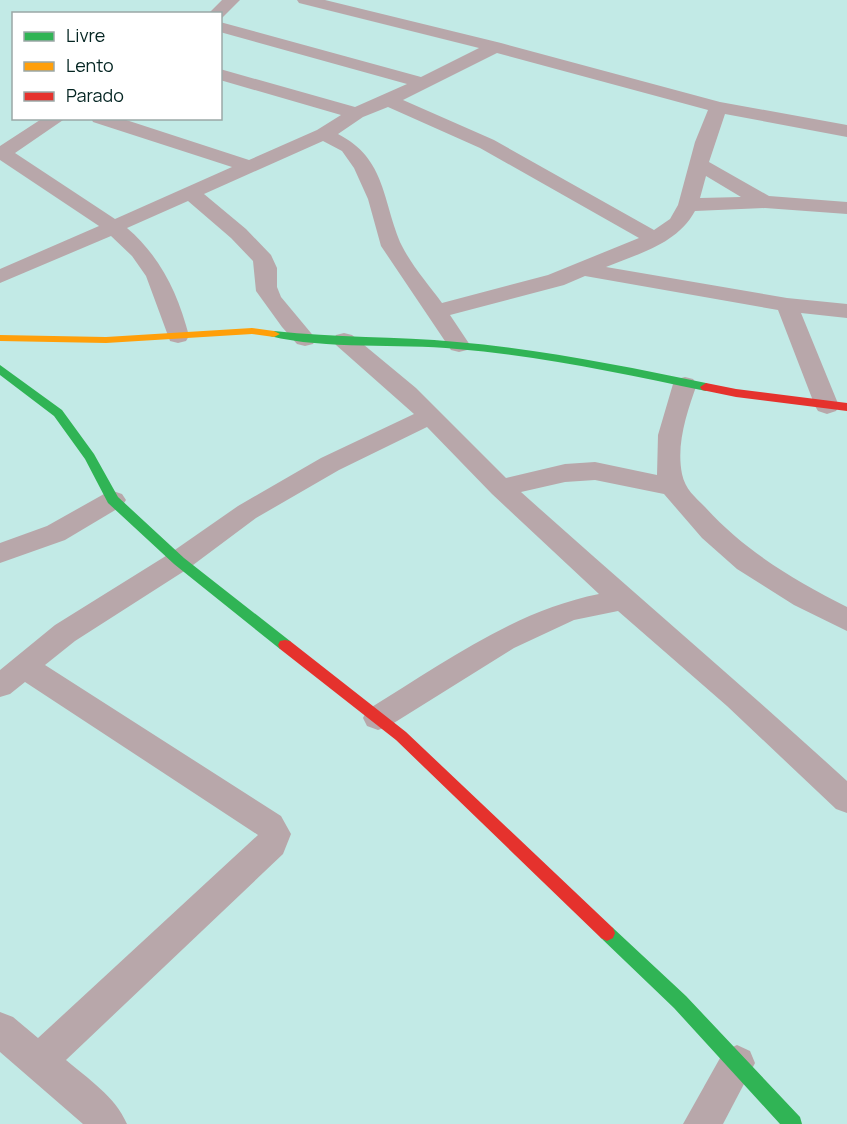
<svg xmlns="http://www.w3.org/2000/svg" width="847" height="1124" viewBox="0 0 847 1124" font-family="Manrope,sans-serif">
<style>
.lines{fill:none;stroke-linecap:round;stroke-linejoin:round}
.street{fill:#b8a7aa;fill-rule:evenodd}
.fast{fill:#30b455;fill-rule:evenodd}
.slow{fill:#ff9f0a;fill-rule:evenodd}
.jam{fill:#e5322d;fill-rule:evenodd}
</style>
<rect width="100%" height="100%" fill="#c2eae6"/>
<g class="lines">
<g class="street">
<path d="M222 0H240L222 18 220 14H208Z"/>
<path d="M297 0H325L501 43 720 102 847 125V137L725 114 709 162 769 196 847 202V214L765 208 695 211C677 244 640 253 606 267L787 298 847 304V318L801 313 839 406 836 411 827 414 818 411 815 406 778 310 585 276 564 285 450 315 470 345 467 350 459 352 451 350 381 246 368 199 354 168 342 151 323 141 204 194 246 229 271 255 277 268V287L281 297 316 339 313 344 305 346 297 344 282 327 256 291 253 261 231 238 188 201 127 228C161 257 178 294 189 336L186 341 178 343 170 341 146 276 132 256 111 236 0 283V269L99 226 0 160V146L43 118H66L15 153 115 219 232 167 93 122 91 118H120L249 160 317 130 341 115 220 80V69L355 107 407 84 220 32V22L421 77 479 48 299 3ZM497 53 708 110 695 142 678 205 670 219 654 230 494 140 403 100ZM388 107 480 148 639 238 548 275 442 303C429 285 412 266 402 246 382 202 387 159 338 134L363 117ZM706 176 741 197 700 198Z"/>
<path d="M344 333 352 335 416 388 506 478 565 464 595 462 657 475 658 435 673 384 677 379 685 377 693 379 697 384C687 412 676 444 682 474 685 489 695 497 705 507 746 552 794 580 847 607V631L794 605 737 569 702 538 664 494 595 480 565 482 521 492C629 589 740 683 847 781V813L836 809 727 706 618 611 574 620 514 648 389 726 378 730 367 726 363 718 367 710C441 665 513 611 599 594L492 494 427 427 339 470 256 518 189 568 75 641 45 665 281 816 291 834 283 854 66 1060C88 1079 115 1096 127 1124H83L0 1052V1012L13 1017 38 1038 258 835 25 682 10 694 0 697V670L55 625 169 554 238 506 321 458 414 414 336 345 333 340 336 335Z"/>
<path d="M113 491 122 494 126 500 122 506 65 540 0 563V543L47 526 104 494Z"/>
<path d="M737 1045 750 1051 755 1063 723 1124H683L724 1051Z"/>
</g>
<g class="fast">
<path d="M274 331C335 338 396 336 457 342 541 349 624 366 706 383L712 387 706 391C624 374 541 356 457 349 398 343 326 350 270 336V332Z"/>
<path d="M0 365 62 410 94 454 118 497 184 558 290 641 292 645 290 649H280L174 564 108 503 85 459 54 416 0 375Z"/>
<path d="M607 925 613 928 686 996 800 1117 802 1124H780L674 1008 601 938 599 933 601 928Z"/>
</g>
<path class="slow" d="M252 328 274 331 280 334 274 337 252 334 106 343 0 341V335L106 337Z"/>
<g class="jam">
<path d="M706 383 736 389 847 403V411L736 397 702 390 700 387Z"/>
<path d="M285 640 290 641 406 732 613 928 615 933 613 938 607 941 601 938 396 740 280 649 278 645 280 641Z"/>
</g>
</g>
<rect x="12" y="12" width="210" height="108" fill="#ffffff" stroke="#9ba8a7" stroke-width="1.5"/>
<rect x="24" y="32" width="30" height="9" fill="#30b455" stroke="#9ba8a7" stroke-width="1.5"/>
<text x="66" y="42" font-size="18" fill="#042522">Livre</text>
<rect x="24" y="62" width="30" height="9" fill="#ff9f0a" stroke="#9ba8a7" stroke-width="1.5"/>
<text x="66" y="72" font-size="18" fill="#042522">Lento</text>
<rect x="24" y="92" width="30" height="9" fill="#e5322d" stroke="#9ba8a7" stroke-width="1.5"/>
<text x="66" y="102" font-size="18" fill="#042522">Parado</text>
</svg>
